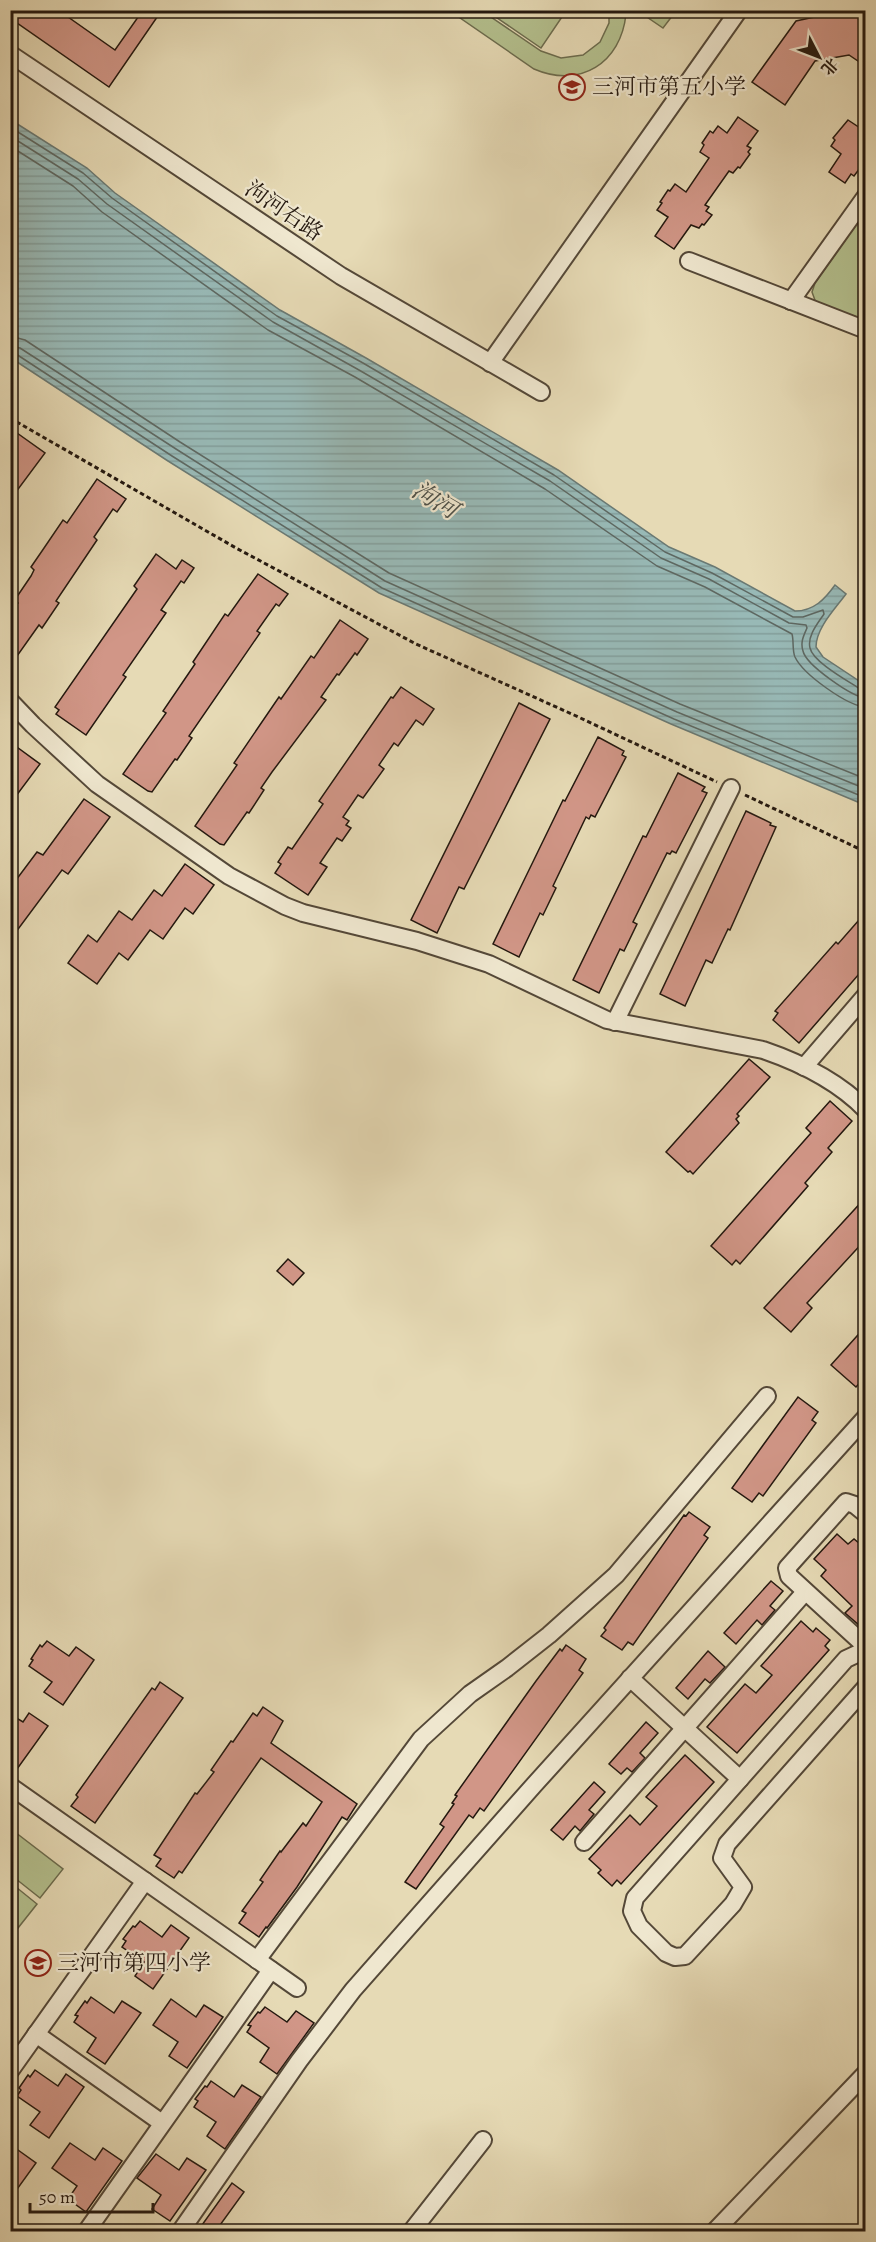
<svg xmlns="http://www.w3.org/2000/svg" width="876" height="2242" viewBox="0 0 876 2242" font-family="Alegreya,'Noto Serif SC',serif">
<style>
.green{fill:#b4c08e;stroke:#6c6c4e;stroke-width:1.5}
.water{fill:url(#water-rules);stroke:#6a7973;stroke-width:1.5}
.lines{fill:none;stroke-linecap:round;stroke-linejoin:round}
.shore{stroke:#5e6862;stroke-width:1.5}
.building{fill:#d19687;stroke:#24180f;stroke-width:1.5}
.minor-casing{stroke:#544838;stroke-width:20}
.path{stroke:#24180f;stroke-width:3;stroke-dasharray:4.5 3;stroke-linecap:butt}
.minor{stroke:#efe7cf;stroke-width:16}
.labels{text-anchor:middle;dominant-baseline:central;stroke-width:4.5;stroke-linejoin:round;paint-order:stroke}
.poi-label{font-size:22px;fill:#24180f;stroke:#efe7cf;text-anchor:start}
.street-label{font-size:22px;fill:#24180f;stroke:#efe7cf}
.water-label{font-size:24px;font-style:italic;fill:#4d5049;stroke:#efe7cf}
</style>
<defs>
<pattern id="water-rules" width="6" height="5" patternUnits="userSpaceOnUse" patternTransform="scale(1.5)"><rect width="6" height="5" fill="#98b9b6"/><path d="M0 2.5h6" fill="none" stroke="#839e9b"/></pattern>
</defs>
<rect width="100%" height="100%" fill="#e6dab5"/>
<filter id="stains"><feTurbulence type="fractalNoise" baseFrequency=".00333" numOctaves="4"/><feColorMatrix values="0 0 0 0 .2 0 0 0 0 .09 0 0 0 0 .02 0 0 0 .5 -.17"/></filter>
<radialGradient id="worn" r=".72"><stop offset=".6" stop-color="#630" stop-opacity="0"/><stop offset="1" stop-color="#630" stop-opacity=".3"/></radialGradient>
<g class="green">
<path d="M450 11H482L541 51 561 58 583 55 600 42 609 23V11H626V14C621 63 580 89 534 69Z"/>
<path d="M487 11 566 10V11L541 48Z"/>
<path d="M676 11 663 28 638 11 676 10Z"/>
<path d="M865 212V320L816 303 812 292 815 283Z"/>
<path d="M11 1829 63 1869 40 1898 11 1875Z"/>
<path d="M11 1883 37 1904 14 1933 11 1930Z"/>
</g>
<path class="water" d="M11 120 87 168 115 193 280 310 366 358 558 470 669 547 715 567 795 611C814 611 825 599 835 585L846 594C835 609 816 628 816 647L823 657 865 685V805L671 724 379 593 168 461 11 358Z"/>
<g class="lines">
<g class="shore">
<path d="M10 127 83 173 112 198 277 316 363 363 554 475 665 552 712 573 793 617H803L823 610 824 614C818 623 807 636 810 648 813 662 848 681 860 689L866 690"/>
<path d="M10 136 78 179 107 204 273 322 359 370 550 481 661 558 709 579 789 623 806 625 807 628C804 635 800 642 803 651 806 665 852 697 866 698"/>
<path d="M10 146 73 186 102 212 268 330 355 377 545 489 657 566 705 587 792 634C794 641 792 650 795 657 803 674 847 706 866 707"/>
<path d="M10 336 25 340 180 442 389 573 680 704 866 779"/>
<path d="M10 346 20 348 176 449 385 581 677 712 866 789"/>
<path d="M10 353 16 354 172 456 382 588 674 719 866 798"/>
</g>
</g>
<g class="building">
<path d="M10 10H58L115 50 143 10H162L109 87 10 18Z"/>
<path d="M847 10 866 23V50L858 61 849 55 815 61 785 105 752 82 796 21Z"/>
<path d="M738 117 758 131 747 146 751 148 748 152 750 154 740 168 738 167 733 173 729 171 705 205 709 207 706 211 712 215 704 225 702 224 699 228 691 225 674 249 655 236 668 217 657 210 662 203 660 202 668 190 670 191 675 184 686 192 709 158 700 152 704 145 702 143 710 131 713 133 718 126 727 133Z"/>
<path d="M848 120 866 132V160L854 176 851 174 845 183 829 172 841 154 831 146 835 140 833 138Z"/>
<path d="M10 428 45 453 10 500Z"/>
<path d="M97 479 126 499 117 512 113 509 94 537 97 540 56 601 59 603 42 628 39 625 10 666V614L18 603 14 601 31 576 34 570 31 567 42 551 63 520 67 523Z"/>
<path d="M156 554 176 569 182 560 194 568 184 583 181 581 161 610 166 613 123 675 126 677 86 735 56 714 59 710 55 707 137 589 134 586Z"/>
<path d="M258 574 288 594 279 606 276 604 257 631 260 633 189 736 192 738 177 760 175 759 152 792 148 791 123 774 166 713 163 711 195 664 193 662 225 614 228 616Z"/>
<path d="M340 620 368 639 357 655 355 653 339 675 337 674 321 697 326 700 272 772 261 788 264 790 249 813 247 812 224 845 220 844 195 826 237 765 234 763 279 697 281 699 311 656 314 658Z"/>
<path d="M401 687 434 709 423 725 416 720 398 746 394 743 379 765 384 769 363 798 358 795 343 817 349 821 346 825 351 828 342 841 337 838 320 863 327 867 308 895 275 873 281 864 278 862 288 847 292 849 323 804 319 801 391 697 393 698Z"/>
<path d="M519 703 550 719 464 889 459 887 437 933 411 920Z"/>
<path d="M598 737 624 751 622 755 626 757 595 817 591 815 589 819 586 817 553 886 556 888 543 915 540 913 519 957 493 944 563 800 565 801Z"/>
<path d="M10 742 40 764 10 804Z"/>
<path d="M678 773 705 787 702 791 707 793 676 853 672 851 670 854 667 853 633 922 637 924 624 951 620 949 599 993 573 980 643 836 646 837Z"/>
<path d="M84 799 110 817 68 874 62 870 10 940V888L37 852 43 855Z"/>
<path d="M746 811 771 823 770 825 776 827 730 930 728 929 712 963 706 960 685 1006 660 994Z"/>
<path d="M185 864 214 885 193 914 185 908 163 939 150 930 128 960 119 953 97 984 68 963 88 935 97 942 119 911 132 920 154 890 162 896Z"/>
<path d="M866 912V966L799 1043 773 1020 778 1013 775 1011 836 942 838 944Z"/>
<path d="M749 1059 770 1077 737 1114 739 1116 736 1119 739 1123 693 1174 690 1171 688 1172 666 1152Z"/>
<path d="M830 1101 852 1121 828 1148 832 1152 805 1183 808 1186 740 1264 736 1260 732 1265 711 1246 811 1133 806 1128Z"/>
<path d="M866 1197V1239L807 1303 812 1308 791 1332 764 1308Z"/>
<path d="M288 1259 304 1273 293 1285 277 1271Z"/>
<path d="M866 1326V1376L856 1387 831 1365Z"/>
<path d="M798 1397 818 1412 812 1420 816 1423 763 1496 759 1493 752 1502 732 1488Z"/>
<path d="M689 1512 710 1527 704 1535 708 1538 633 1645 628 1642 622 1650 601 1636 606 1630 604 1628 684 1515 686 1516Z"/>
<path d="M837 1534 848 1544 854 1539 866 1549V1631L845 1613 852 1606 821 1576 826 1570 814 1559Z"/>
<path d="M771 1581 783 1591 770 1606 775 1610 762 1625 757 1620 736 1644 724 1633Z"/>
<path d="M801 1621 813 1632 816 1628 830 1640 825 1646 829 1650 737 1753 707 1727 745 1684 756 1693 772 1675 761 1666Z"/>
<path d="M47 1641 69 1656 76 1647 94 1660 63 1705 44 1692 52 1682 29 1666 33 1660 31 1659 40 1645 42 1647Z"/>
<path d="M566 1645 586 1659 579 1670 583 1673 484 1811 480 1808 473 1818 469 1815 416 1889 405 1882 444 1827 440 1824 454 1804 452 1803 457 1796 455 1795 536 1681 560 1649 562 1651Z"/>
<path d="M708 1651 725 1667 710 1683 705 1679 688 1699 676 1688Z"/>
<path d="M160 1682 183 1698 95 1823 71 1806 78 1797 76 1795 152 1688 155 1690Z"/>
<path d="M263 1707 283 1721 271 1743 357 1804 347 1820 342 1817 297 1887 267 1928 266 1927 259 1937 239 1923 246 1913 242 1911 263 1882 260 1880 280 1851 281 1852 303 1823 306 1826 322 1802 261 1758 182 1873 179 1871 174 1878 156 1866 161 1859 154 1855 195 1793 197 1794 214 1772 211 1770 231 1741 233 1742 253 1713 257 1716Z"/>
<path d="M29 1713 48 1726 12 1776H10V1714L23 1722Z"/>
<path d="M646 1722 658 1733 640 1753 645 1758 632 1772 627 1768 621 1774 609 1764Z"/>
<path d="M685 1755 714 1782 621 1884 617 1880 612 1886 598 1873 601 1870 589 1859 630 1815 640 1825 657 1806 646 1797Z"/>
<path d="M594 1782 605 1792 589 1810 594 1814 580 1831 575 1826 563 1840 551 1830Z"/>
<path d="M140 1921 162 1937 171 1925 189 1938 153 1989 135 1976 144 1962 122 1947 126 1941 123 1939 133 1926 135 1927Z"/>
<path d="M91 1997 114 2013 122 2001 141 2013 105 2064 87 2052 96 2038 74 2022 78 2016 75 2015 85 2001 87 2003Z"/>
<path d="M171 1999 196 2017 204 2005 223 2017 187 2068 169 2056 178 2042 153 2025Z"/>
<path d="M265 2007 287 2022 296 2011 314 2023 277 2074 260 2062 269 2048 247 2032 251 2026 248 2025 258 2012 260 2013Z"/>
<path d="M35 2070 58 2086 66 2074 84 2087 49 2138 30 2125 40 2112 17 2096 21 2090 19 2088 28 2075 30 2077Z"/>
<path d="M211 2081 234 2097 242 2085 261 2097 225 2149 207 2136 216 2122 194 2107 198 2101 195 2099 205 2086 207 2087Z"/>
<path d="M70 2143 95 2160 103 2148 122 2161 86 2212 68 2199 77 2186 52 2168Z"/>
<path d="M18 2150 36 2163 10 2199V2161Z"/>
<path d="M156 2154 179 2170 187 2158 206 2170 170 2221 152 2209 161 2195 137 2178Z"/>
<path d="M232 2183 244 2192 215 2232H197Z"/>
</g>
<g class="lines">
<defs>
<g id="minor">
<path d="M10 54 341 276 541 392"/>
<path d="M689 261 866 330"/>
<path d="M791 301 866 196"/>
<path d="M490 363 739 10"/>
<path d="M10 701 33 725 97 784 229 876 285 906 303 913 417 941 489 964 607 1020 763 1050C801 1063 838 1081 866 1110"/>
<path d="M615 1022 731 788"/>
<path d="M804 1067 866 995"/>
<path d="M866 1514 855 1505 846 1502 787 1568 789 1576 860 1641 866 1651"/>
<path d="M866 1653 861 1652 846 1659 635 1898 632 1911 639 1926 666 1953 675 1957 685 1956 733 1904 743 1887 722 1858 727 1844 866 1687"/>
<path d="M630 1678 740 1779"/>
<path d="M10 1786 297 1988"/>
<path d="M584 1842 805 1592"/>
<path d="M257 1960 421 1739 470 1694 507 1668 549 1635 616 1575 767 1396"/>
<path d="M36 2034 162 2123"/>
<path d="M10 2071 145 1881"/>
<path d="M86 2232 271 1970"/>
<path d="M180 2232 299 2061 353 1990 534 1785 866 1417"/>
<path d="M411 2232 483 2140"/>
<path d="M714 2232 866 2073"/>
</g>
</defs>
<use href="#minor" class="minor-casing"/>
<g class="path">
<path d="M10 418 236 548 416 644 574 715 717 782"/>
<path d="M745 795 866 852"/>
</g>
<use href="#minor" class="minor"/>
</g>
<defs>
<symbol id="school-ring" viewBox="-11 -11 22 22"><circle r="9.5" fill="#efe7cf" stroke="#8f2418" stroke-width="1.5"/><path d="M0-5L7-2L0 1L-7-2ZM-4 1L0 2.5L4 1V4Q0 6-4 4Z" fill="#8f2418"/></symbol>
</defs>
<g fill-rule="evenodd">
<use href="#school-ring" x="557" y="72" width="30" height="30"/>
<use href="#school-ring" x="23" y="1948" width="30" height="30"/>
</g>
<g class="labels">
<g class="poi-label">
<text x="592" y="87">三河市第五小学</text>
<text x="57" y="1963">三河市第四小学</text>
</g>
<g class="street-label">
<text transform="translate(284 211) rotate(34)">泃河右路</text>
</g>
<g class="water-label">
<text transform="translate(435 500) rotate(31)">泃河</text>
</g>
</g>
<rect width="876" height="2242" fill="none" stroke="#e6dab5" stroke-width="36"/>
<rect x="12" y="12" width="852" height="2218" fill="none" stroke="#24180f" stroke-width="3"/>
<rect x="18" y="18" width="840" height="2206" fill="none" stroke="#24180f" stroke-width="1.5"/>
<g transform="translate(819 57) rotate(132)" stroke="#efe7cf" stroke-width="4.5" paint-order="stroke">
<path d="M0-4.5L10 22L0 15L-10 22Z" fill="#24180f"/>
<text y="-9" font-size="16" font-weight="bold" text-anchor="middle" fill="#24180f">北</text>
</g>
<path d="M30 2203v9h123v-9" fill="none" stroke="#24180f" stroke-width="3"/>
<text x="39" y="2203" font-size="18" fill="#24180f" stroke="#efe7cf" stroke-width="4.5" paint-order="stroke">50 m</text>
<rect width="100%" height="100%" filter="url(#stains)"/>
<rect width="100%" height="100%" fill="url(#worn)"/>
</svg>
